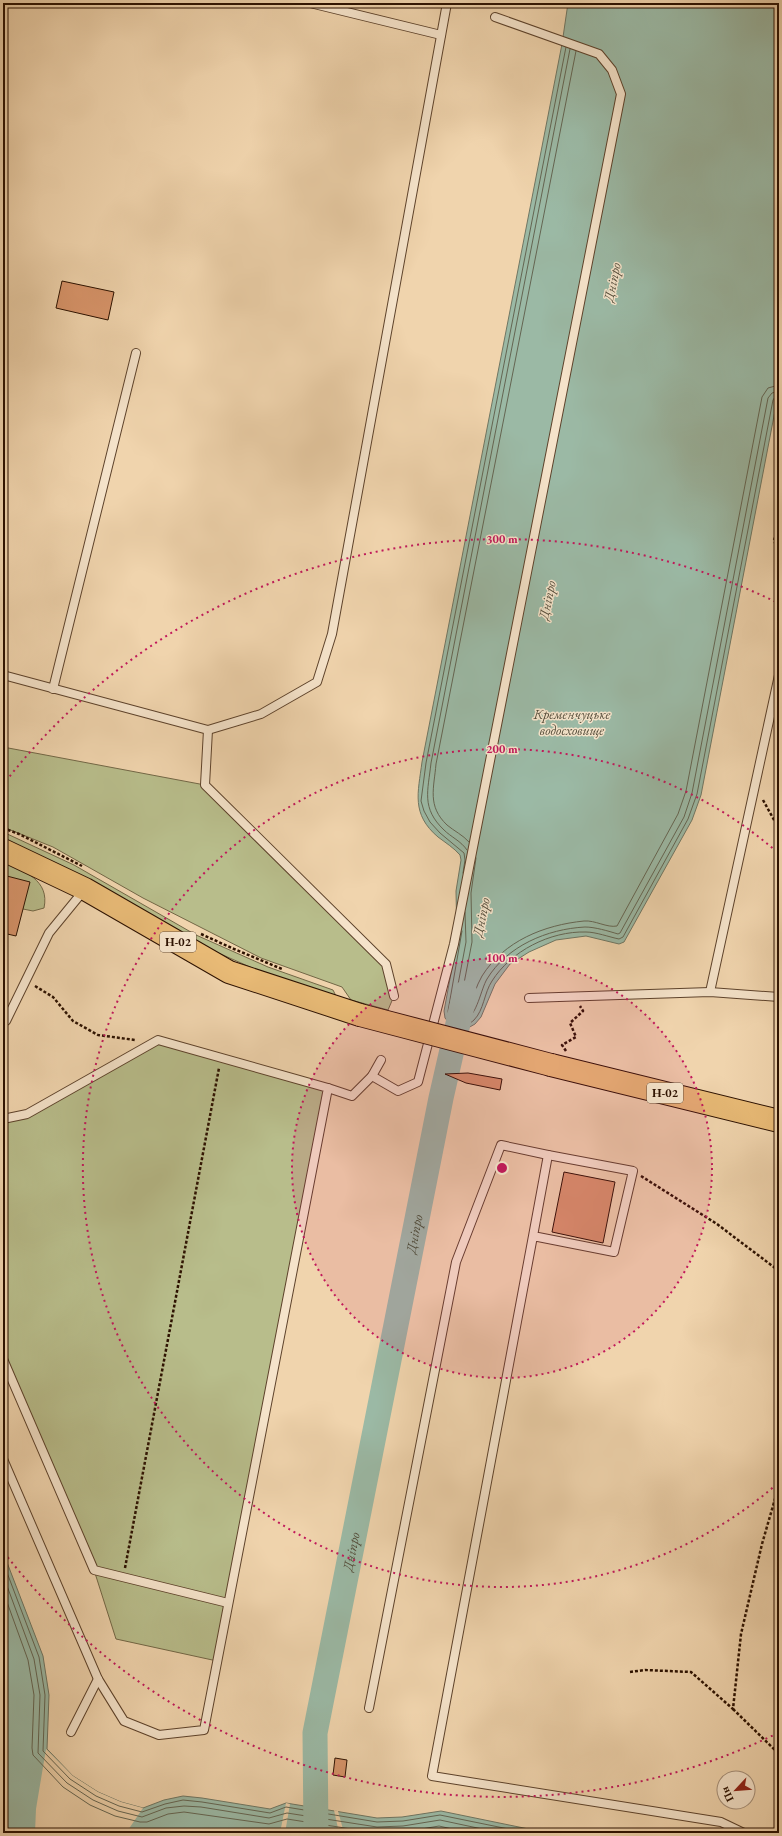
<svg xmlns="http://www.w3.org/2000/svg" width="782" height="1836" viewBox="0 0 782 1836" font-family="'EB Garamond',serif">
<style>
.green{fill:#b8bd8b;stroke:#726746}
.water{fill:#9bb9a5;stroke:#6f7663}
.pier{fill:#f0d4ad}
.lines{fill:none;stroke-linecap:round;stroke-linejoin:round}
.shore{stroke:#646552;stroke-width:1}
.river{stroke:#9bb9a5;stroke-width:25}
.building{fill:#d8956b;stroke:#2c1100}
.lane-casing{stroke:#5d422b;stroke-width:10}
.primary-casing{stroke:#2c1100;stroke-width:24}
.path{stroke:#2c1100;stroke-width:2.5;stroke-dasharray:3 2;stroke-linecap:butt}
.lane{stroke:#f5e3ca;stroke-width:8}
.primary{stroke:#e8ba76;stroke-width:22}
.primary-bridge-casing{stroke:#2c1100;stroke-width:24;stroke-linecap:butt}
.primary-bridge{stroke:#e8ba76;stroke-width:22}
.ring{fill:none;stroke:#c2185b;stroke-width:2;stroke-dasharray:2 4}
.labels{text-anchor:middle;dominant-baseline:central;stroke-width:3;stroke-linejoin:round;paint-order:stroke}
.shield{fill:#f5e3ca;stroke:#68503d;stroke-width:1}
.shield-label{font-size:12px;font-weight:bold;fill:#2c1100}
.water-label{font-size:14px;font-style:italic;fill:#534c3a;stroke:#f5e3ca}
.centre{fill:#c2185b;stroke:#f5e3ca;stroke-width:2}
.ring-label{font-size:12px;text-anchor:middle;font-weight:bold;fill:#c2185b;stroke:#f5e3ca;stroke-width:3;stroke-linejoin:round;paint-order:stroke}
</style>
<rect width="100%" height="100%" fill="#f0d4ad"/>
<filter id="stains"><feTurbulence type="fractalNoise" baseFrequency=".005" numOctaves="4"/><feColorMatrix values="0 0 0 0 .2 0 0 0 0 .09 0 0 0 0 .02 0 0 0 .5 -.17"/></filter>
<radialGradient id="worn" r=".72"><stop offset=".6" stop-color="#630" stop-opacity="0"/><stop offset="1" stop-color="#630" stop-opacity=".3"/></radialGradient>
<g class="green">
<path d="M3 747 205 785 386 964 394 996 388 1010 351 1000 342 987 261 958 143 898 53 847 3 827Z"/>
<path d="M3 832 74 865 196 935 268 967 333 990 336 996 284 982 189 940 3 839Z"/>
<path d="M3 862C24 871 50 880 44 908L33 911 23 909 3 875Z"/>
<path d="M158 1040 328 1088 217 1661 116 1639 94 1570 3 1359V1119L27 1114Z"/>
</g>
<g class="water">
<path d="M568 3H779V390L701 795 692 820 624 942 619 944 586 936 556 940 529 952 510 964 495 984 481 1017 475 1024 468 1028 450 1024 445 1018 444 1011 457 941 456 891 461 860 460 855C454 848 446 843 438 837 411 814 418 793 422 762L562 44Z"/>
<path d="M3 1552 43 1656 49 1695 47 1749 73 1776 98 1792 121 1802 143 1808 164 1800 183 1796 202 1798 270 1809 286 1803 377 1818 402 1817 441 1811 548 1833H3Z"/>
</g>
<g class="pier">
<path d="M46 1749 73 1776 98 1792 121 1802 143 1808 126 1833H35L36 1809Z"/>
<path d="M286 1803 290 1804 285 1833H280Z"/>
<path d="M334 1810 338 1811 344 1833H339Z"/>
</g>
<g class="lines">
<g class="shore">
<path d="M469 842C463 835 454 831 447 825 427 806 434 788 436 764L576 51"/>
<path d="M467 850C461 841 451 837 444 830 421 808 428 791 431 763L570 49"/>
<path d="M476 858 471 893 472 942 459 1009 460 1011 465 1012 468 1010C473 999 476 986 482 976 504 941 544 925 584 921 595 920 607 928 617 926L678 814 686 791 762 397 768 388 779 385"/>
<path d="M463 873 465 860 464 853 440 833 430 822 424 811 421 801 426 763 566 47"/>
<path d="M465 912 466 942 453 1011 456 1016 466 1019C477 1015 481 989 487 979 507 946 547 929 585 927 595 927 608 931 618 934L620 933 684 817 692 793 768 398 772 393 779 391"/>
<path d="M462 931 448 1011C449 1022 465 1029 474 1020 484 1010 484 993 492 981 511 951 550 931 586 932 596 932 609 937 619 939L623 937 688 819 697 794 773 400 775 397 779 396"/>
<path d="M3 1562 39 1657 45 1695 43 1751 70 1779 96 1796 119 1806 142 1812 165 1804 183 1800 202 1802 270 1813 286 1807 377 1822 403 1821 440 1815 528 1833"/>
<path d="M3 1575 34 1659 40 1695 38 1753 67 1783 93 1800 118 1811 142 1817 166 1808 184 1806 201 1807 269 1818 287 1813 377 1827 403 1826 440 1820 501 1833"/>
<path d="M3 1591 28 1660 34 1695 32 1748 33 1755 63 1787 90 1805 115 1816 140 1822H147L168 1814 184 1812 269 1824 287 1819 377 1833 404 1832 439 1826 470 1833"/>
</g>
<path class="river" id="s1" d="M316 1833 315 1733 441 1098 465 993"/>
</g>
<g class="building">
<path d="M62 281 114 292 108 320 56 308Z"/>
<path d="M3 875 30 882 16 936 3 933Z"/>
<path d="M468 1073 502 1079 500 1090 466 1083 445 1074Z"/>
<path d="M564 1172 615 1182 603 1243 552 1232Z"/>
<path d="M335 1758 347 1760 345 1777 333 1775Z"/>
</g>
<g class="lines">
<defs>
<g id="lane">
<path d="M310 3 441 35"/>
<path d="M3 675 208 730 261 714 317 682 332 634 447 3"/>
<path d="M53 689 136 353"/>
<path d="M208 730 205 785 386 964 394 996"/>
<path d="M710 992 779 675"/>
<path d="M529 998 710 992 779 997"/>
<path d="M3 1022 6 1021 49 933 85 889"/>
<path d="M372 1076 398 1091 418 1082 454 944 621 94 612 70 599 54 495 17"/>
<path d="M328 1088 352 1096 372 1076 381 1060"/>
<path d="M3 1119 27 1114 158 1040 328 1088 204 1730 159 1735 124 1721 98 1679 3 1459"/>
<path d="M533 1236 614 1252 633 1171 548 1155 533 1236 432 1776 721 1822 744 1833"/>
<path d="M3 1359 94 1570 228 1603"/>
<path d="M369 1708 456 1262 501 1145 548 1155"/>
<path d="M71 1732 98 1679"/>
</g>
<g id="primary">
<path d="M3 850 85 889 229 972 360 1015"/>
<path d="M551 1065 779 1121"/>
</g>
</defs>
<use href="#lane" class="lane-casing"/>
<use href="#primary" class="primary-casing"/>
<g class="path">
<path d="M779 528 774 540 779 554"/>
<path d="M763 800 779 829"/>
<path d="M3 828 19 834 82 866"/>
<path d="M201 934 234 949 282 969"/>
<path d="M35 986 53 997 73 1021 98 1035 135 1040"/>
<path d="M566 1051 562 1045 576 1037 570 1023 583 1011 580 1006"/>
<path d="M641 1176 717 1224 779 1271"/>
<path d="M125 1568 219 1068"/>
<path d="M630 1672 645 1670 691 1672 733 1709 741 1634 762 1544 779 1485"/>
<path d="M733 1709 779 1754"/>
</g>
<use href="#lane" class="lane"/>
<use href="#primary" class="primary"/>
<defs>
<path id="primary-bridge" d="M360 1015 551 1065"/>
</defs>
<use href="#primary-bridge" class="primary-bridge-casing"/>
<use href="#primary-bridge" class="primary-bridge"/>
</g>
<circle cx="502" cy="1168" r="210" fill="#c2185b" fill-opacity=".12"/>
<g class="ring">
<circle cx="502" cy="1168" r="210"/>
<path d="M777 1484A419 419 0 1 1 777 852"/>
<path d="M778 1733A629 629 0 0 1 6 1555M6 781A629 629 0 0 1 778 603"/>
</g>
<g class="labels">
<g class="shield">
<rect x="160" y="932" width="36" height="20" rx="3"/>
<rect x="647" y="1083" width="36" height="20" rx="3"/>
</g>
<g class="shield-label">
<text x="178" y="942">Н-02</text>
<text x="665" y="1093">Н-02</text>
</g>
<g class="water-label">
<text transform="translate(612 282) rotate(-78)">Дніпро</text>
<text transform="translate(547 600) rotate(-78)">Дніпро</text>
<text x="572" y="714">Кременчуцьке<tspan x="572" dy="16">водосховище</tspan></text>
<text transform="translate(481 917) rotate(-78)">Дніпро</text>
<text stroke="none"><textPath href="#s1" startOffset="609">Дніпро</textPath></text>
<text stroke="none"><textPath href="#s1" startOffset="285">Дніпро</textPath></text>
</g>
</g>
<circle cx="502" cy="1168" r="6" class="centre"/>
<g class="ring-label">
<text x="502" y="543">300 m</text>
<text x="502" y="753">200 m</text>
<text x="502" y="962">100 m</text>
</g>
<rect width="782" height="1836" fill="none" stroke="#f0d4ad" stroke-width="16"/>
<rect x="4" y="4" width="774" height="1828" fill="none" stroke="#2c1100" stroke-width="2"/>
<rect x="8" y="8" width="766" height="1820" fill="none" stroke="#2c1100"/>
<g transform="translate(736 1790) rotate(244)"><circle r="19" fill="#f5e3ca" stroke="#a58f79"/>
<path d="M0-3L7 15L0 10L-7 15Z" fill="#8f2418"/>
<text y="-6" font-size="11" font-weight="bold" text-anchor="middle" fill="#2c1100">Пн</text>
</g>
<rect width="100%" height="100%" filter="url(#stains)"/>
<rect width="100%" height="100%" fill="url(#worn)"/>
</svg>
